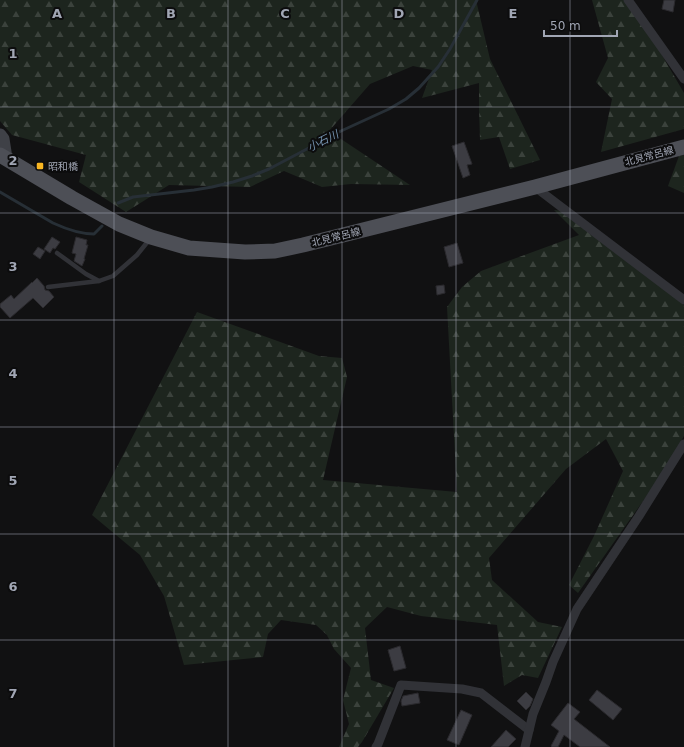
<svg xmlns="http://www.w3.org/2000/svg" width="684" height="747" viewBox="0 0 684 747" font-family="'DejaVu Sans','Noto Sans JP',sans-serif">
<style>
.forest{fill:url(#forest-firs)}
.lines{fill:none;stroke-linecap:round;stroke-linejoin:round}
.stream{stroke:#272f36;stroke-width:3}
.building{fill:#3c3c42;stroke:#2b2a2e}
.lane{stroke:#313237;stroke-width:4.5}
.street{stroke:#313237;stroke-width:9}
.secondary{stroke:#3f4147;stroke-width:13}
.primary{stroke:#4d4f56;stroke-width:15}
.grid{fill:none;stroke:#a1a6b4;stroke-width:1;stroke-opacity:0.55}
.poi-dot{fill:#f9b622;stroke:#0c0c0d;stroke-width:1.5}
.labels{text-anchor:middle;dominant-baseline:central;stroke-width:4;stroke-linejoin:round;paint-order:stroke}
.street-label{font-size:10px;fill:#a1a6b4;stroke:#0c0c0d}
.poi-label{font-size:10px;fill:#a1a6b4;stroke:#0c0c0d;text-anchor:start}
.water-label{font-size:11px;font-style:italic;fill:#7694b1;stroke:#0c0c0d}
.grid-label{font-size:13px;text-anchor:middle;font-weight:bold;fill:#a1a6b4;stroke:#0c0c0d;stroke-width:4;stroke-linejoin:round;paint-order:stroke}
</style>
<defs>
<pattern id="forest-firs" width="22" height="20" patternUnits="userSpaceOnUse"><rect width="22" height="20" fill="#1d251e"/><path d="M5 1l3.5 6h-7zM16 11l3.5 6h-7z" fill="#3b423c"/></pattern>
</defs>
<rect width="100%" height="100%" fill="#111112"/>
<g class="forest">
<path d="M0 0H476L490 59 540 160 510 169 499 137 480 140 479 109V83L422 98 432 70 413 66 370 84 329 131 410 185 351 184 322 187 284 171 250 187 169 185 126 212 79 182 86 155 12 135 0 121Z"/>
<path d="M592 0H625L645 26 684 93V129L601 152 612 99 596 82 608 58Z"/>
<path d="M684 155V193L668 186 679 156Z"/>
<path d="M554 210 564 211 684 305V436L660 477 578 593 569 585 594 536 623 471 606 439 566 469 489 558 492 580 538 622 562 627 538 678 522 675 504 686 497 625 421 616 387 607 365 628 371 680 394 688 362 742 358 747H339L349 724 343 700 351 668 334 649 327 635 316 625 281 620 268 634 263 657 184 665 164 596 140 555 92 515 197 312 319 356 342 358 347 377 323 480 457 492 447 307 462 287 481 271 579 235Z"/>
</g>
<g class="lines">
<g class="stream">
<path d="M0 192 53 223C66 229 80 234 94 234L102 226"/>
<path d="M118 203 133 197 194 190 212 187 233 182 252 176 269 169 341 131 389 109 406 99 419 88 438 67 450 49 477 0"/>
</g>
</g>
<g class="building">
<path d="M664 0H675L673 12 662 9Z"/>
<path d="M464 142 472 164 467 165 470 175 463 178 452 146Z"/>
<path d="M52 237 60 242 55 249 53 248 50 253 44 249Z"/>
<path d="M76 237 87 240 86 245H88L84 259H85L82 266 74 261 76 254 72 253Z"/>
<path d="M457 243 463 263 449 267 444 247Z"/>
<path d="M38 247 45 251 40 259 33 254Z"/>
<path d="M37 278 44 286 45 290 49 291 54 297 43 308 33 298 10 318 0 307V304L11 295 14 299 32 282V283Z"/>
<path d="M444 285 445 293 437 295 436 286Z"/>
<path d="M400 646 406 668 394 671 388 650Z"/>
<path d="M597 690 622 709 613 720 589 700Z"/>
<path d="M526 692 533 699 530 706 526 710 517 701Z"/>
<path d="M418 693 420 703 402 706 401 701 403 696Z"/>
<path d="M568 703 580 712 574 719 610 747H580L564 735 558 747H552L551 746 559 731 551 725Z"/>
<path d="M461 710 472 715 459 745 447 740Z"/>
<path d="M506 730 516 739 508 747H491Z"/>
</g>
<g class="lines">
<g class="lane">
<path d="M57 253 86 274 99 281"/>
<path d="M48 287 99 281 113 276 137 255 149 240"/>
</g>
<g class="street">
<path d="M628 0 684 79"/>
<path d="M535 187 684 300"/>
<path d="M376 747 378 744 401 685 462 689 481 693 529 730"/>
<path d="M525 747 533 714 546 682 553 662 577 609 639 516 684 444"/>
</g>
<path class="secondary" d="M0 135 3 139 6 158"/>
<path class="primary" d="M0 155 72 198 119 224 151 237 189 248 245 252 275 251 303 245 535 187 684 147"/>
</g>
<path class="grid" d="M114 0V747M228 0V747M342 0V747M456 0V747M570 0V747M0 107H684M0 213H684M0 320H684M0 427H684M0 534H684M0 640H684"/>
<rect class="poi-dot" x="36" y="162" width="8" height="8" rx="2"/>
<g class="labels">
<g class="street-label">
<text transform="translate(649 156) rotate(-15)">北見常呂線</text>
<text transform="translate(336 237) rotate(-14)">北見常呂線</text>
</g>
<g class="poi-label">
<text x="48" y="166">昭和橋</text>
</g>
<g class="water-label">
<text transform="translate(323 141) rotate(-26)">小石川</text>
</g>
</g>
<g class="grid-label">
<text x="57" y="18">A</text>
<text x="171" y="18">B</text>
<text x="285" y="18">C</text>
<text x="399" y="18">D</text>
<text x="513" y="18">E</text>
<text x="13" y="58">1</text>
<text x="13" y="165">2</text>
<text x="13" y="271">3</text>
<text x="13" y="378">4</text>
<text x="13" y="485">5</text>
<text x="13" y="591">6</text>
<text x="13" y="698">7</text>
</g>
<path d="M544 30v6h73v-6" fill="none" stroke="#a1a6b4" stroke-width="2"/>
<text x="550" y="30" font-size="12" fill="#a1a6b4" stroke="#0c0c0d" stroke-width="3" paint-order="stroke">50 m</text>
</svg>
